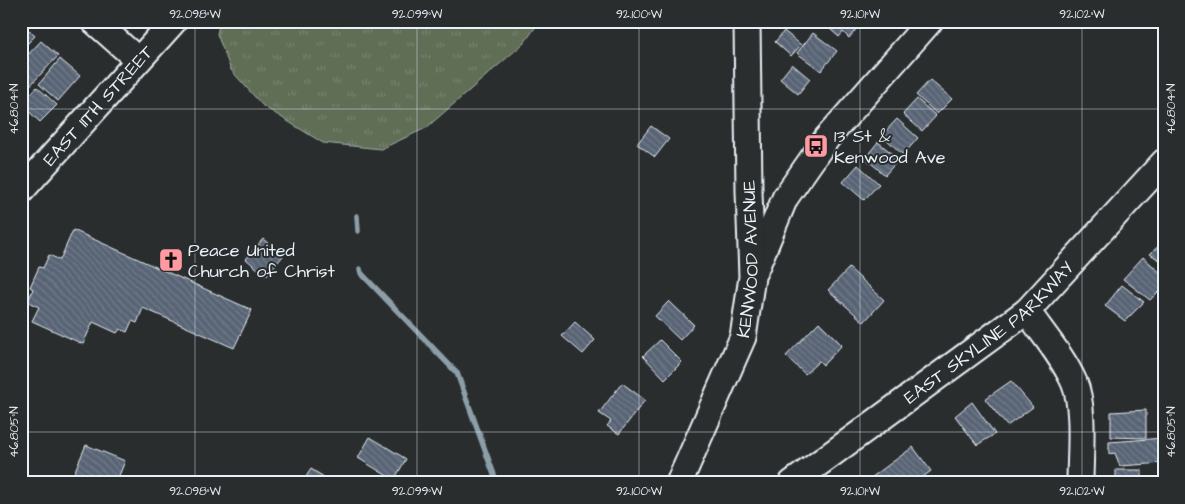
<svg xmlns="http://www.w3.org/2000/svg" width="1185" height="504" viewBox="0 0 1185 504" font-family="'Architects Daughter',sans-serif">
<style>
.park{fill:url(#park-tufts);stroke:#a4b0a8}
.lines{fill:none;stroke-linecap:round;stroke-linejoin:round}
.stream{stroke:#8c9fa8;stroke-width:5.5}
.building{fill:url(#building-back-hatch);stroke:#e8f1f8}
.minor-casing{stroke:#e8f1f8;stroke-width:29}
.minor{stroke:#2a2d2e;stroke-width:25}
.ticks{fill:none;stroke:#e8f1f8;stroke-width:1;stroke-opacity:0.45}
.labels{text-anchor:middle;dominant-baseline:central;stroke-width:4;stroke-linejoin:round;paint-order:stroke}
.street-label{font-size:18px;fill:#e8f1f8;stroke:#2a2d2e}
.poi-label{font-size:18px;fill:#e8f1f8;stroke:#2a2d2e;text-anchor:start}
.neatline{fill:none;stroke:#e8f1f8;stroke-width:2}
.ticks-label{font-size:12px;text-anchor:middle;fill:#e8f1f8}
</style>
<defs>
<pattern id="park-tufts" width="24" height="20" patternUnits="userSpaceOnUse" patternTransform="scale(1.25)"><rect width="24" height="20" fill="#606e57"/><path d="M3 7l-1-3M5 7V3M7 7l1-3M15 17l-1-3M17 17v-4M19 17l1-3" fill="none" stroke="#778370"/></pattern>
<pattern id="building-back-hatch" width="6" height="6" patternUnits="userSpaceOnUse" patternTransform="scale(1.25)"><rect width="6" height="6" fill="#596475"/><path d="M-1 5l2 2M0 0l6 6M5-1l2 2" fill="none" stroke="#717b89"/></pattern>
</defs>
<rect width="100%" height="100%" fill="#2a2d2e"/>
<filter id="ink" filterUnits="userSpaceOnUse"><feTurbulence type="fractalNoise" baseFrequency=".02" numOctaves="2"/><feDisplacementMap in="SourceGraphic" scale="10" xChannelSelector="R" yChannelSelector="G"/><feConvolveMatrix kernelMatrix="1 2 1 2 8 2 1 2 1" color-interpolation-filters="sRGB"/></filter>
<g filter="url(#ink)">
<path class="park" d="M220 21H540L524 43 426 128 381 149 323 143 263 106 231 70 217 34Z"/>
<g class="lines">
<g class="stream">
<path d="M357 216 358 231"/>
<path d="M360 269 361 273 457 373 497 483"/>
</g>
</g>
<g class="building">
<path d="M821 21H861L862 22 849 38 843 32 839 37Z"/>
<path d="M21 23 35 36 21 50Z"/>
<path d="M784 31 801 45 791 56 775 42Z"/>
<path d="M813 33 837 51 821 71 797 53Z"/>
<path d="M41 41 58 56 21 95V62Z"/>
<path d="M60 59 80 76 58 101 39 84Z"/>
<path d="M792 64 810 79 798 94 780 79Z"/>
<path d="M930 80 952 99 937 114 916 95Z"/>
<path d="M37 87 57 105 40 122 21 104Z"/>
<path d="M917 99 936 116 922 131 903 114Z"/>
<path d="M897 119 918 138 903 155 882 135Z"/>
<path d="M651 126 669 139 655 157 637 144Z"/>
<path d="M878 142 899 159 885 175 865 158Z"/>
<path d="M858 165 879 184 864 200 843 182Z"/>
<path d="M73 230 252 310 234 348 143 308 137 323 132 321 127 332 120 329 117 333 93 322 83 344 32 321 39 307 28 302 33 289 30 287 39 267 43 268 49 255 60 260Z"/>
<path d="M263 239 283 256 266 276 246 259Z"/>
<path d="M1164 241V263L1150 254Z"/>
<path d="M1143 257 1164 276V286L1150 300 1123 279Z"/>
<path d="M849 268 884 300 864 322 828 290Z"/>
<path d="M1122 285 1144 302 1125 321 1105 306Z"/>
<path d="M669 301 694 325 680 340 655 316Z"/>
<path d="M575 322 595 340 583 354 562 336Z"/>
<path d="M819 322 842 345 823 365 819 361 805 374 786 356Z"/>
<path d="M660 340 682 362 665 379 643 356Z"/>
<path d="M1011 381 1033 407 1007 426 985 399Z"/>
<path d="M622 383 645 400 619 434 607 426 611 421 599 413Z"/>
<path d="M972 402 995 434 977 445 955 416Z"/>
<path d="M1146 410V438L1111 437V412Z"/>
<path d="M370 437 406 459 394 480 358 458Z"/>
<path d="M1164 438V463L1120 466 1115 453 1109 454V442Z"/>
<path d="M86 445 125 461 116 483H79L71 480Z"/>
<path d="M913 447 931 471 915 483H864Z"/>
<path d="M311 469 329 480 327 483H302Z"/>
<rect x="1116" y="470" width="26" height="13"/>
</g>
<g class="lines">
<defs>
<g id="minor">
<path d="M94 21 138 60"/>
<path id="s1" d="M21 191 174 21"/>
<path d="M755 270 785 198 827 138 930 21"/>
<path d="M1027 311C1043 334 1063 357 1074 382 1085 407 1080 455 1080 483"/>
<path id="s2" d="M679 483 743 337 752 277 749 191 747 21"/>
<path id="s3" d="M792 483 1027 311 1164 162"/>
</g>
</defs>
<use href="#minor" class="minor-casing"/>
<use href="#minor" class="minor"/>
</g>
</g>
<path class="ticks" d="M195 21V483M417 21V483M639 21V483M860 21V483M1082 21V483M21 109H1164M21 432H1164"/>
<defs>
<symbol id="bus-square" viewBox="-11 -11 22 22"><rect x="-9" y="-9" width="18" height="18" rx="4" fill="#ff9aa2" stroke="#2a2d2e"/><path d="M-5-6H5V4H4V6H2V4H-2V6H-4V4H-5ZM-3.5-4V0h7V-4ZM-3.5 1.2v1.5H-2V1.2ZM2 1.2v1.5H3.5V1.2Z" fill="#111"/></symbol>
<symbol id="church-square" viewBox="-11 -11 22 22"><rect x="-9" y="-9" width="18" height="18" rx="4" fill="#ff9aa2" stroke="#2a2d2e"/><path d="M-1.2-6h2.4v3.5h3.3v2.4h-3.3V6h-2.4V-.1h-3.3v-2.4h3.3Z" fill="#111"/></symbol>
</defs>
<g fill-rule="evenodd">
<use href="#bus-square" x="802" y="132" width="28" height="28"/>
<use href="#church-square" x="157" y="246" width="28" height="28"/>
</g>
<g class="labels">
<g class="street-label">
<text stroke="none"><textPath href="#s1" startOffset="115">EAST 11TH STREET</textPath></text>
<text stroke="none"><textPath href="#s2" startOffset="238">KENWOOD AVENUE</textPath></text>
<text stroke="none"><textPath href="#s3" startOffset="248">EAST SKYLINE PARKWAY</textPath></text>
</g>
<g class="poi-label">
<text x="834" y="136">13 St &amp;<tspan x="834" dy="21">Kenwood Ave</tspan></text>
<text x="188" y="250">Peace United<tspan x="188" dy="21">Church of Christ</tspan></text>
</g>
</g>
<rect width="1185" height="504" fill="none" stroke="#2a2d2e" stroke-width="55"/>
<rect x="28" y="28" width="1130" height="448" class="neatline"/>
<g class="ticks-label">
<text x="195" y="18">92.098°W</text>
<text x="417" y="18">92.099°W</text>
<text x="639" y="18">92.100°W</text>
<text x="860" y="18">92.101°W</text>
<text x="1082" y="18">92.102°W</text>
<text transform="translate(1171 109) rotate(-90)" y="4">46.804°N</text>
<text transform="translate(14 109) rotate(-90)" y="4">46.804°N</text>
<text transform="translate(1171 432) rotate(-90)" y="4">46.805°N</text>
<text transform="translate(14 432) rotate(-90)" y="4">46.805°N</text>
<text x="195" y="495">92.098°W</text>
<text x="417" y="495">92.099°W</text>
<text x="639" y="495">92.100°W</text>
<text x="860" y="495">92.101°W</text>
<text x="1082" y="495">92.102°W</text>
</g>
</svg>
